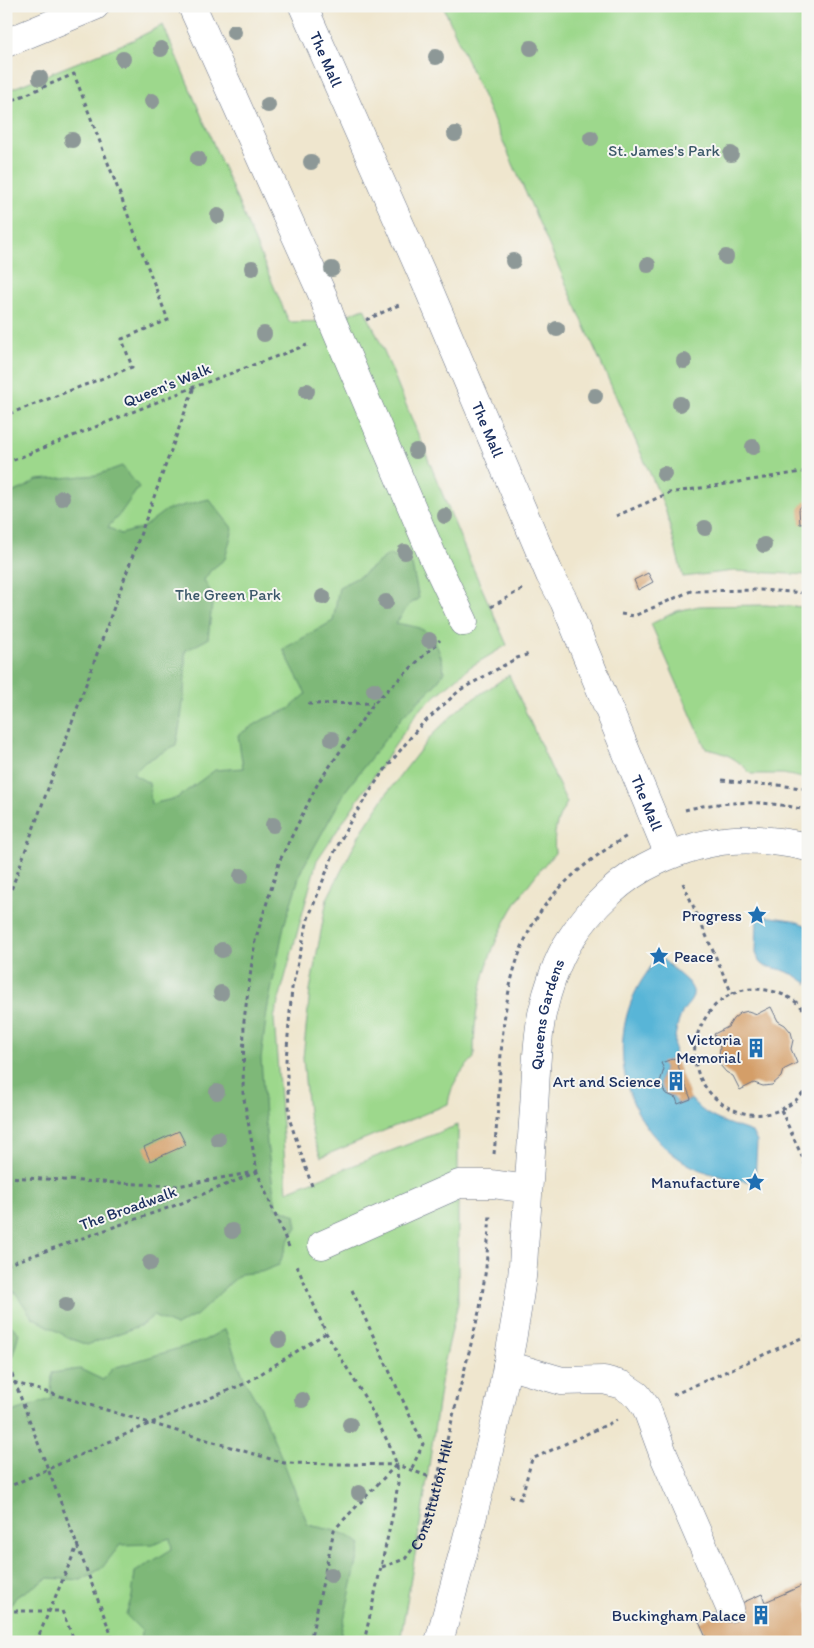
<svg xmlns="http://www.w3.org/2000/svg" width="814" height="1648" viewBox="0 0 814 1648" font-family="Itim,sans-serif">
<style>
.green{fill:#9dd88c;stroke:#5c8475}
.forest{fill:#7eb878;stroke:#4c746b}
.water{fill:#59b5d7;stroke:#3a729a}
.building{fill:#d49e68}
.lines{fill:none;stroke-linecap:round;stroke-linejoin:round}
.minor-casing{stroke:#656f85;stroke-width:29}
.path{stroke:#656f85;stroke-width:3;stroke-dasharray:4 4;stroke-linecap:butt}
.minor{stroke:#fff;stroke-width:28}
.tree{fill:#8d9897}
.labels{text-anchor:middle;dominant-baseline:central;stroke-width:4;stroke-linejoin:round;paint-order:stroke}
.street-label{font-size:16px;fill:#1b2f5e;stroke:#f6f6f2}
.park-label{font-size:16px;fill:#3c596a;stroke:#f6f6f2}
.poi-label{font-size:16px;fill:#1b2f5e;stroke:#f6f6f2;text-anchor:end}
</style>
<rect width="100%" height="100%" fill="#f6f6f2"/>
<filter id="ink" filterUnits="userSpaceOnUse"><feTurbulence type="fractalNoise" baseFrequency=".02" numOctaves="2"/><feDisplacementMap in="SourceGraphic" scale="10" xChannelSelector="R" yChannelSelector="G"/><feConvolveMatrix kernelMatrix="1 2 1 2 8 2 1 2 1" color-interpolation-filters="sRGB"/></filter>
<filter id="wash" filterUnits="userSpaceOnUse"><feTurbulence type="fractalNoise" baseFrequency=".0096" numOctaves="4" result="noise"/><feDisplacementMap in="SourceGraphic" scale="20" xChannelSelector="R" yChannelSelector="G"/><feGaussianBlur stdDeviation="1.12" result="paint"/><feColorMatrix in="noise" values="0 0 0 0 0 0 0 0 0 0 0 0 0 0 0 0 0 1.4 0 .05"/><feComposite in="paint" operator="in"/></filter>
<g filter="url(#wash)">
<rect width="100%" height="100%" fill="#efe6ce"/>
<g class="green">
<path d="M443 6H808V575L734 571 683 577 665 508 660 496Z"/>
<path d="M163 25 289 322 332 321 364 308 382 346 469 559 507 645 470 667 419 710 317 860 274 1018 287 1191 458 1125V1303L443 1369 422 1514 400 1642H6V91L133 40Z"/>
<path d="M765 605 808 607V779L783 774H751C738 759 725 752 706 749L651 624 677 611 699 606Z"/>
<path d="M509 675 567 803C556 819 553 834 555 853 500 911 473 978 474 1058 460 1072 451 1084 448 1104L321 1157 314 1140 308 1113 303 1058 310 990 327 899 360 834 387 793 431 736 461 707Z"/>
</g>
<g class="forest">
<path d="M122 466 139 487 120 514 108 527 121 534 142 528 166 510 209 499 233 529 225 559 211 570 204 580 213 596 208 639 185 651C186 683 183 713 176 745L145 762 133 774 149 783 151 804 177 798 215 770 243 768 238 735 264 719 289 709 306 694 283 649 333 621 339 587 362 575 389 554 412 565 419 598 409 605 396 623C405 625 416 626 423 630 436 637 443 659 444 672L435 685 403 716 346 790 301 871 284 926 267 1011 261 1059 267 1144 276 1207 295 1215 297 1227 289 1239 279 1265 261 1272 241 1274 228 1285 197 1315 176 1326 153 1316 142 1325 87 1345 69 1338 32 1317 15 1292H6V495L24 488 37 480 97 475Z"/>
<path d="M6 1321 19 1333 9 1369 6 1371Z"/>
<path d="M225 1329 246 1383 260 1407 284 1463 308 1525C327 1529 345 1531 361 1544L339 1642H141L142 1631 126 1615 132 1596 135 1572 172 1549 170 1538 152 1544 120 1545 102 1568 81 1580 48 1578 16 1597 10 1607 6 1606V1414L51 1399 52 1373 80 1369 103 1380 113 1368 203 1341Z"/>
</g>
<g class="water">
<path d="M757 915 792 920 808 926V984L795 975 779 969 764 966 760 963 756 953Z"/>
<path d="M659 956 689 983C691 987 694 990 693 994 693 1001 686 1006 683 1011 676 1025 673 1042 675 1058L662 1063 664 1069C652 1094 672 1090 678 1104L691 1099C708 1120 728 1123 752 1132L757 1142 755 1182C725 1179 697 1173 673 1154 618 1112 606 1031 646 974 650 968 654 961 659 956Z"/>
</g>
<g id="blocks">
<g class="building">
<path d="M805 501H808V523L800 524 799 509Z"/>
<path d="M648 573 653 582 638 590 634 580Z"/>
<path d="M771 1007 778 1021 785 1025 791 1032 793 1040 791 1049 797 1063 783 1070 781 1077 772 1085 763 1086 754 1083 740 1090 733 1076 726 1072 720 1065 719 1056 720 1047 714 1034 728 1027 733 1019 740 1013 748 1011 757 1014Z"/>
<path d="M675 1058 691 1099 678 1104 676 1098 665 1093 660 1082 664 1069 661 1063Z"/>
<path d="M179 1131 186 1145 150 1161 144 1147Z"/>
<path d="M808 1583V1642H708L699 1622 762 1594 765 1602Z"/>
</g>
</g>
</g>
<g filter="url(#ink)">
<use href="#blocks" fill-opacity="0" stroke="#656f85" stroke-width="1"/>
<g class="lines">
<defs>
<g id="minor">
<path d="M192 6 323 296 330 316 433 557 464 622"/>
<path id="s2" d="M303 6 429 290 550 575 564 601 669 855"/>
<path d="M6 43 95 6"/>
<path d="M322 1245 459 1184H492L528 1189"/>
<path d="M507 1365 562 1381 604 1380 622 1385 637 1395 646 1407 664 1456 730 1608"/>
<path id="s3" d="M439 1642C472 1522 505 1401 522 1277 524 1259 524 1241 526 1223 529 1185 531 1147 534 1108 536 1077 536 1045 542 1014 547 991 557 959 570 940 591 907 622 877 657 861 711 836 751 835 808 847"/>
</g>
</defs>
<use href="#minor" class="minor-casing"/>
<g class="path">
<path d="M6 103 74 74 168 320 122 339 132 367 6 415"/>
<path d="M366 320 401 304"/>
<path d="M6 463 194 387 307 345"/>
<path d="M616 516 669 493 808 471"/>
<path d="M491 607 522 589"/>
<path d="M621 614 634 616 691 591 760 590 808 593"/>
<path d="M308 704 373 703"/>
<path d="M722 780 752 784 778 785 808 789"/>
<path d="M685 810C721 800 772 800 808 811"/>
<path d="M683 883 732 994"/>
<path d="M6 904 194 387"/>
<path d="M808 1015C796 997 776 990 756 989 740 988 721 997 712 1009 655 1077 751 1157 808 1088"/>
<path d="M781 1110 808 1170"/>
<path d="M494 1154C496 1133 498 1111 499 1089 502 1030 505 969 537 917 557 884 595 855 627 836"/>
<path d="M6 1177 177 1186 249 1173"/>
<path d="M312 1186 290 1121 286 1060 292 988 308 919 333 855 350 822 380 776 418 728 460 690 517 658 529 654"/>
<path d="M289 1247 257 1172 243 1093 244 1020 255 941 280 860 318 783 374 703 440 640"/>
<path d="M6 1265 179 1204 257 1172"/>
<path d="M297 1266 326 1333 365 1398 390 1446 397 1465 398 1483 394 1509 364 1642"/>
<path d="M352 1290 423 1444 411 1470"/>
<path d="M6 1359 114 1642"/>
<path d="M6 1380 284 1463 397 1465 430 1477"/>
<path d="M673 1395 808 1335"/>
<path d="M6 1488 151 1423 246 1383 326 1333"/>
<path d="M510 1496 521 1499 532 1459 617 1420"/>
<path id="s1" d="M382 1567 405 1559 417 1543 428 1516 480 1308 486 1268 490 1215"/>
<path d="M6 1611H62L75 1642"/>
<path d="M6 1634 7 1642"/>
<path d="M36 1642 78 1544"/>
<path d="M310 1642 334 1530 396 1465"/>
</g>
<use href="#minor" class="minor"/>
</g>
<g class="tree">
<circle cx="234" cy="32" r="8"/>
<circle cx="531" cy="48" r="8"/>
<circle cx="161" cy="49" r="8"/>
<circle cx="436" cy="57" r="8"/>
<circle cx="123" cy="59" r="8"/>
<circle cx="40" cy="78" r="8"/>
<circle cx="152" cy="101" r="8"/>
<circle cx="268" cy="105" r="8"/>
<circle cx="455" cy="134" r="8"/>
<circle cx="591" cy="138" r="8"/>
<circle cx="72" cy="140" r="8"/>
<circle cx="731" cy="154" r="8"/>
<circle cx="198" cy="159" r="8"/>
<circle cx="311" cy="162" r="8"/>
<circle cx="218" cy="216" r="8"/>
<circle cx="726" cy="257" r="8"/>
<circle cx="513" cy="261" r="8"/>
<circle cx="648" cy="265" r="8"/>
<circle cx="252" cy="268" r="8"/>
<circle cx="332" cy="269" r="8"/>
<circle cx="557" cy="329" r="8"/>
<circle cx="264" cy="334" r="8"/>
<circle cx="684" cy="361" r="8"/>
<circle cx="307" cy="391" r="8"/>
<circle cx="595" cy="396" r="8"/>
<circle cx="680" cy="404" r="8"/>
<circle cx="753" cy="447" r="8"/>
<circle cx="416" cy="451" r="8"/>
<circle cx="664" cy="474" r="8"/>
<circle cx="62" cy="498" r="8"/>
<circle cx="445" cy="516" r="8"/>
<circle cx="705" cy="528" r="8"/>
<circle cx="764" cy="545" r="8"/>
<circle cx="405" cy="552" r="8"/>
<circle cx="323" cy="597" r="8"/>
<circle cx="386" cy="602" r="8"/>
<circle cx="429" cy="640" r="8"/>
<circle cx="374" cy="690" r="8"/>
<circle cx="332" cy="739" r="8"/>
<circle cx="273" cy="825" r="8"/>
<circle cx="241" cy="876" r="8"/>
<circle cx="222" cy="950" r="8"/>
<circle cx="221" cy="993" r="8"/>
<circle cx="217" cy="1092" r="8"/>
<circle cx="218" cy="1139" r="8"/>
<circle cx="232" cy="1231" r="8"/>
<circle cx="150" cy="1263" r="8"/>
<circle cx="66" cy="1305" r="8"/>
<circle cx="279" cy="1340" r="8"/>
<circle cx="302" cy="1400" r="8"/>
<circle cx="350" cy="1425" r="8"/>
<circle cx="359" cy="1493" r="8"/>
<circle cx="331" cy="1575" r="8"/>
</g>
</g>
<defs>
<symbol id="sight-bare" viewBox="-9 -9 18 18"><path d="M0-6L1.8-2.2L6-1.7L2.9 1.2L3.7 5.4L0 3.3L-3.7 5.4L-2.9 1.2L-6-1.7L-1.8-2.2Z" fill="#1f6fb2" stroke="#f6f6f2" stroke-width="2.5" paint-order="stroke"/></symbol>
<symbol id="building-bare" viewBox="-9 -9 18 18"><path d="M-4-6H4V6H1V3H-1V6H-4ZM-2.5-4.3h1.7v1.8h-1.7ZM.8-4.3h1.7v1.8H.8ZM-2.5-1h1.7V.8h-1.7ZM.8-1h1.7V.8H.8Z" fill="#1f6fb2" stroke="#f6f6f2" stroke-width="2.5" paint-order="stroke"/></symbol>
</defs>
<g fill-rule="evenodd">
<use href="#sight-bare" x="743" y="901" width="28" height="28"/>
<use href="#sight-bare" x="645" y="942" width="28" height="28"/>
<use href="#building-bare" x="742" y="1034" width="28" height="28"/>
<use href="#building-bare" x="662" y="1067" width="28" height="28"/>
<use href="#sight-bare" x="741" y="1168" width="28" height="28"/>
<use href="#building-bare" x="747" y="1601" width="28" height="28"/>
</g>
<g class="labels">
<g class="street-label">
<text stroke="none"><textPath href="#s2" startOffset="58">The Mall</textPath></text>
<text transform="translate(167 385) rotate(-22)">Queen's Walk</text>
<text stroke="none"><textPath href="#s2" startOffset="462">The Mall</textPath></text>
<text stroke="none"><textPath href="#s2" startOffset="868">The Mall</textPath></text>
<text stroke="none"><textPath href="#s3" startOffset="639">Queens Gardens</textPath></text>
<text transform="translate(128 1208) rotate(-20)">The Broadwalk</text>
<text stroke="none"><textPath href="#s1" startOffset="95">Constitution Hill</textPath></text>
</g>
<g class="park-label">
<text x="664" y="150">St. James's Park</text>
<text x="228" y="594">The Green Park</text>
</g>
<g class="poi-label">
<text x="742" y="915">Progress</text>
<text x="674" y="956" text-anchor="start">Peace</text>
<text x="741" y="1039">Victoria<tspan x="741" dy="18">Memorial</tspan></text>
<text x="661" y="1081">Art and Science</text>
<text x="740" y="1182">Manufacture</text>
<text x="746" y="1615">Buckingham Palace</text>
</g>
</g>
<rect width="814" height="1648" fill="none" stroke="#f6f6f2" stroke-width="25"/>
</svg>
